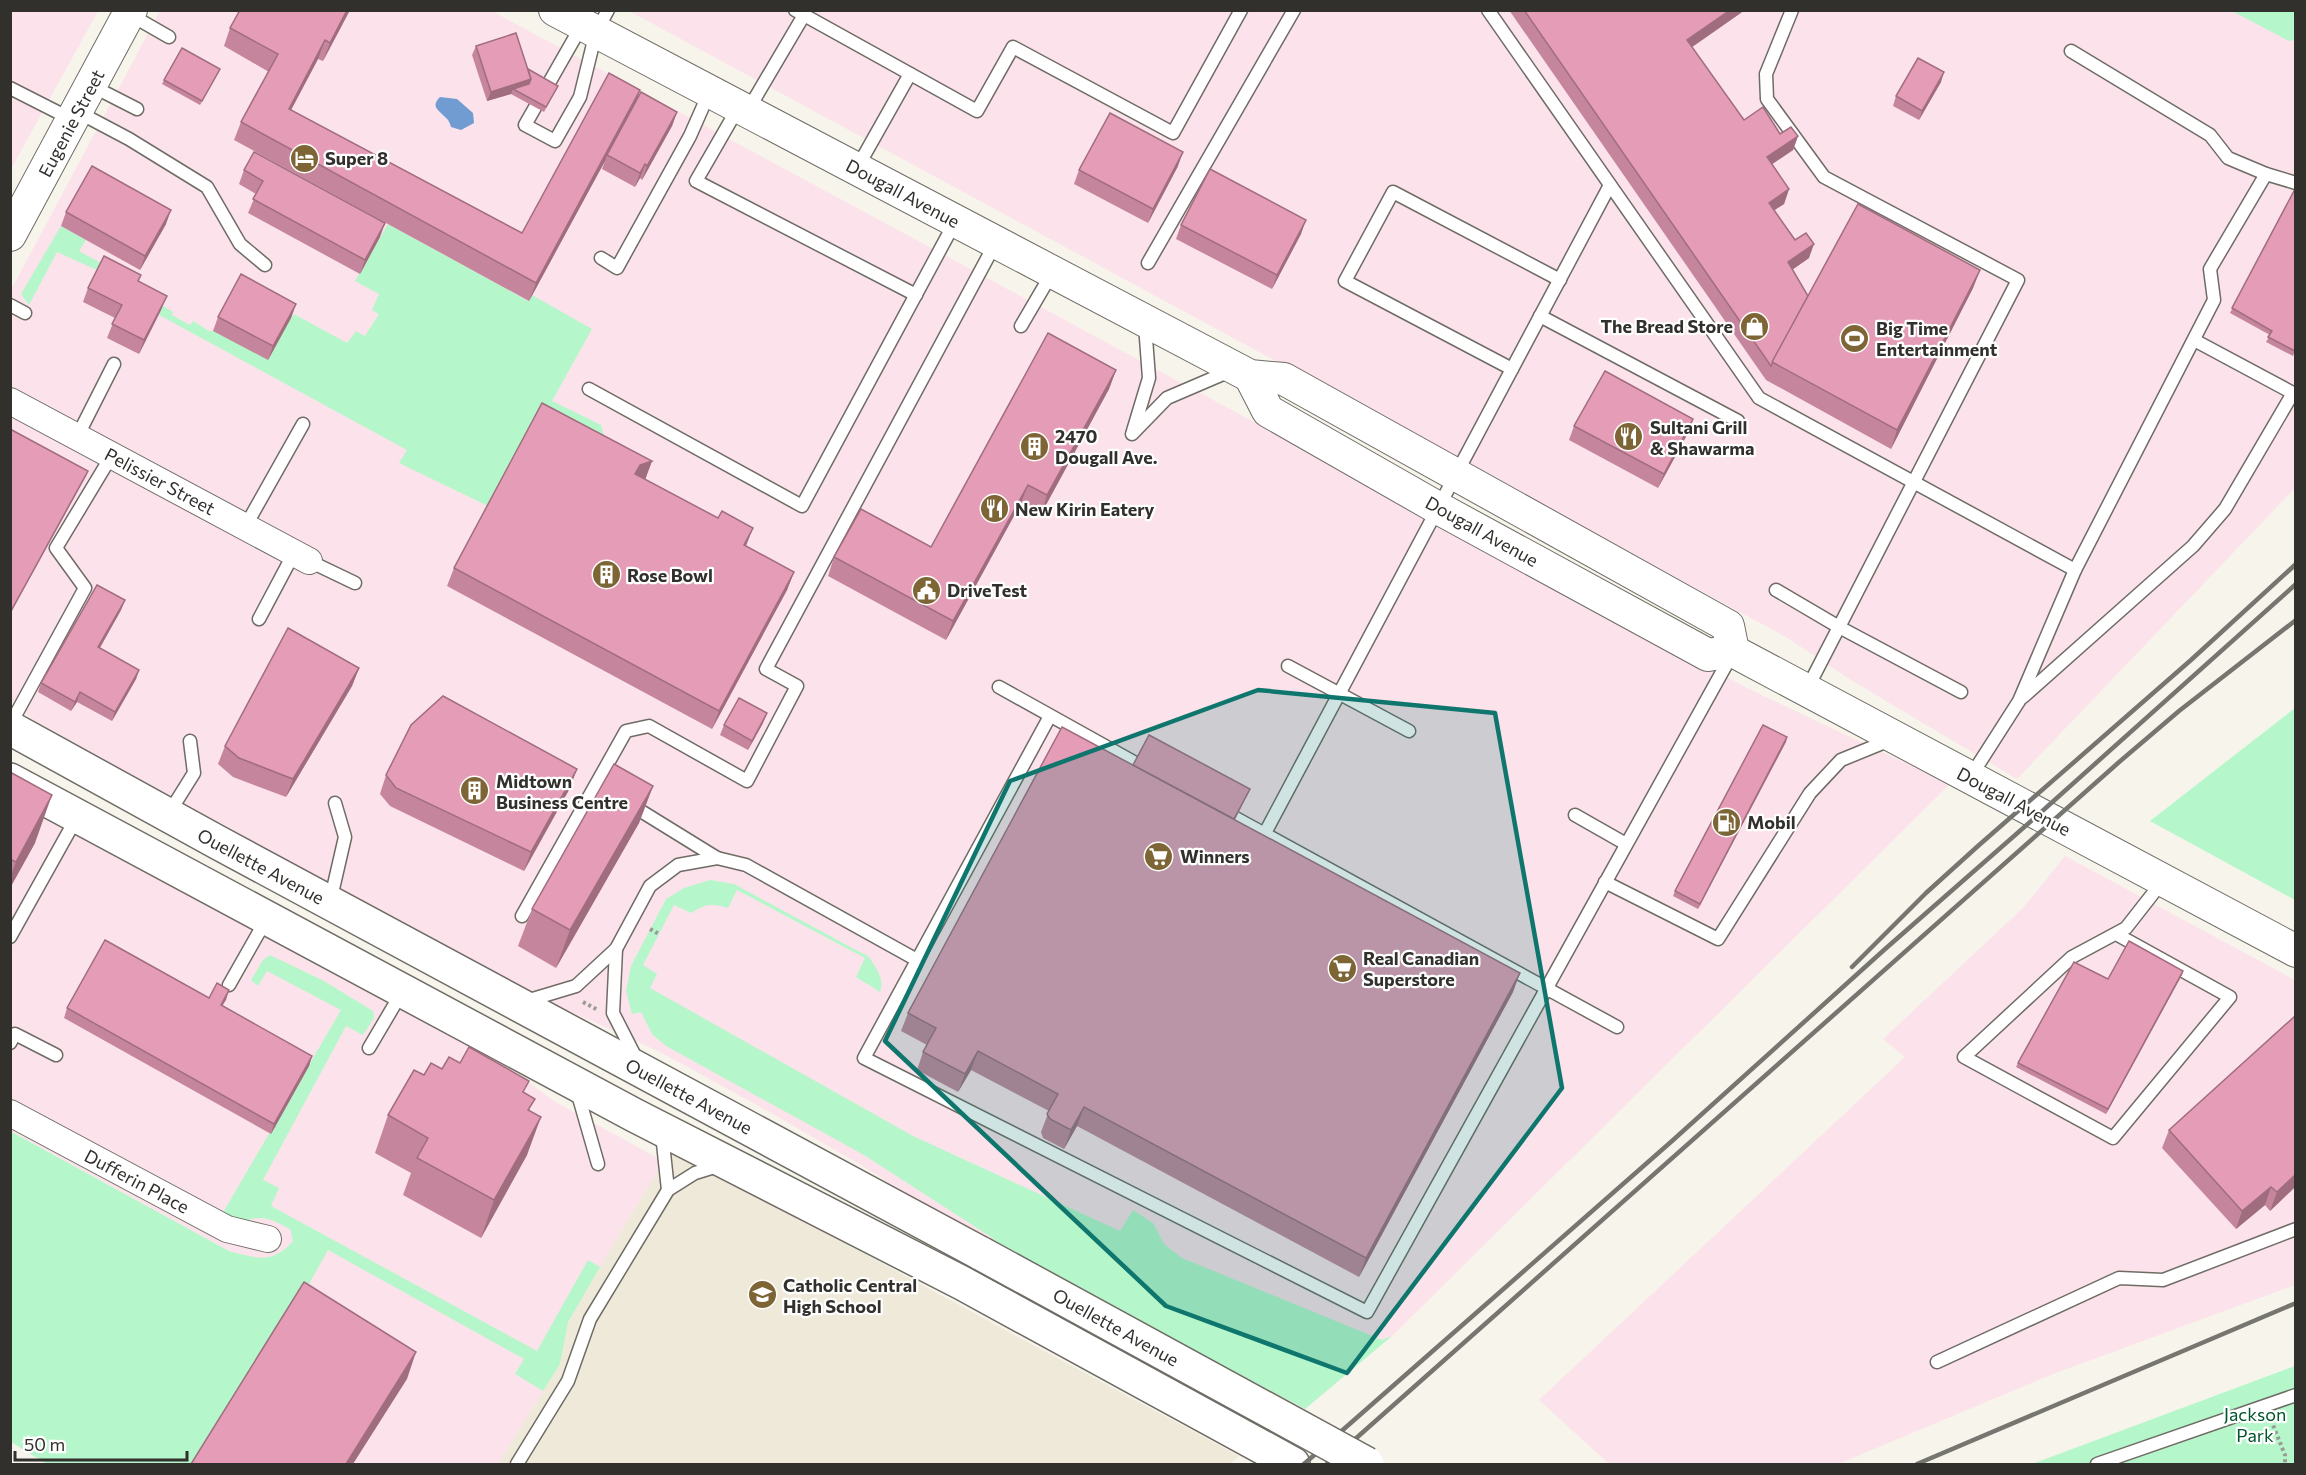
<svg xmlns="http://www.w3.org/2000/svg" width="2306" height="1475" viewBox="0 0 2306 1475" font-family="Commissioner,sans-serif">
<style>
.commercial{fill:#fce2ea}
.built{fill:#efe9da}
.green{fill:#b5f7cb}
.water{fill:#719cd1}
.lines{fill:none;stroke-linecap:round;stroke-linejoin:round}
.service-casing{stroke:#6f6c65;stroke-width:15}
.minor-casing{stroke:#6f6c65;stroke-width:28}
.tertiary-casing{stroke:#6f6c65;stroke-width:34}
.primary-casing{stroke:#6f6c65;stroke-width:36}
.path{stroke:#9c9a94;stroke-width:4;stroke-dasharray:3 3;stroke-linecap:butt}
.service{stroke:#fff;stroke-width:12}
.minor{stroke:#fff;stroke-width:26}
.tertiary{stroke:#fff;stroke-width:32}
.primary{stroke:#fff;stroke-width:33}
.rail{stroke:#767570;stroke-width:4.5}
.primary-bridge-casing{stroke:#6f6c65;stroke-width:36;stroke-linecap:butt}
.primary-bridge{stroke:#fff;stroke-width:33}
.wall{fill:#c5869d}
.shaded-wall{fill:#a06d7f}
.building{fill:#e59cb6;stroke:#a06d7f;stroke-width:1.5}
.marked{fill:#0f766e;fill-opacity:0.2;stroke:#0f766e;stroke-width:4.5;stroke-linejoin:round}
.labels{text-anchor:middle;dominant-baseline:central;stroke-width:4.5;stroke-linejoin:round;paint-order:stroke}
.street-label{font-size:18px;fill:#31302d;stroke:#fff}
.poi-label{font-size:18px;font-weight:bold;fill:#31302d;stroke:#fff;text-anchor:start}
.park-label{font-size:18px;fill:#00532c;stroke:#fff}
</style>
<rect width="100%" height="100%" fill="#f7f4ec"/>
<g class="commercial">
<path d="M490 10 1749 689 1950 784 1392 1336 1305 1409 938 1217 871 1171 773 1114 660 1052 497 978 57 738 11 703V290L160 11Z"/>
<path d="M11 11H98L11 169Z"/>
<path d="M629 11H2295V488L2017 779 1851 680 1786 637Z"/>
<path d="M10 794 491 1055 554 1101 663 1161 568 1322 560 1364 498 1464H198L229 1251 11 1131Z"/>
<path d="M2065 856 2295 980V1285L2053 1374 1838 1464H1609L1539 1400 1905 1057 1883 1039 2024 907Z"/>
</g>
<path class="built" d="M670 1150 722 1177 1239 1456 1230 1464H498L560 1364 567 1322Z"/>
<g class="green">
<path d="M2232 11H2295V40L2289 41Z"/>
<path d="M388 224 528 301 532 295 592 329 552 401 601 425 606 443 490 507 399 463 407 450 159 315 161 309 99 271 57 252 29 305 21 294 61 226 86 240 79 251 159 295 155 301 173 312 172 315 190 325 193 321 209 331H213L291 318 294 314 347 343 356 331 365 336 379 314 372 310 379 294 355 281Z"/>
<path d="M2295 708H2296L2295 900 2150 821Z"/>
<path d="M710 880 734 884 869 957C876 968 885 979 880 992L856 977 865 958 737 890 728 908C712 903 705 904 691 913L674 905 643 965 657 974 650 988 913 1136 1120 1231 1133 1210 1153 1223 1164 1244 1182 1258 1382 1340 1392 1336 1305 1409 991 1244 994 1239 864 1155 666 1046 652 1034 641 1012 632 1014 626 991 631 966 666 899 684 888Z"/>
<path d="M270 955 324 981 373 1011 374 1018 363 1035 346 1026 263 1180 279 1188 271 1206 537 1351 588 1260 600 1267 568 1322 560 1364 543 1391 515 1374 524 1359 328 1250 295 1309 198 1464H47L11 1442 10 1131 229 1251C256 1258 272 1265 293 1241L290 1229C281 1225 271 1218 261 1218 244 1218 241 1228 224 1211L341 1010 267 971 258 986 251 980 263 960Z"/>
<path d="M2295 1366V1464H2032Z"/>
</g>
<path class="water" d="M440 97 457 99 473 113 474 123 461 130 451 127C450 124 449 120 446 118 439 110 430 107 440 97Z"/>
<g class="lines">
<defs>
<g id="service">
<path d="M795 10 977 111 1013 47 1173 133 1241 10"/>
<path d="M1488 10 1759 398 2075 570"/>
<path d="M1792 10 1766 74 1767 99 1824 177 2018 280 1807 689"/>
<path d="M129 14 169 37"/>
<path d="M582 25 525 125 555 141 580 97 596 32 608 10"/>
<path d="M2071 51 2210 135 2228 158 2266 174 2296 183"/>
<path d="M92 86 137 109"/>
<path d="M10 88 71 119"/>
<path d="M738 108 696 181 916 295"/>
<path d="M748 110 804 15"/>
<path d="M78 112 129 139 207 187 240 244 265 265"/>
<path d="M857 168 910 74"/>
<path d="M601 258 617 268 690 136 709 93"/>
<path d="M1148 263 1294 10"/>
<path d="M10 305 25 313"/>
<path d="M1540 316 1738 421"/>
<path d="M1021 326 1052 273"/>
<path d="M1512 369 1345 281 1393 192 1560 280"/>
<path d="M589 389 802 506 955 222"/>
<path d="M1133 431 1149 378 1145 325"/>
<path d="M1132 434 1167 398 1230 371"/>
<path d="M77 437 114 364"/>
<path d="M245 527 303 424"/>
<path d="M309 561 355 583"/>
<path d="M1776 590 1839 627 1961 692"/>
<path d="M259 619 294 553"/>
<path d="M1288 666 1409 731"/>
<path d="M999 687 1148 770"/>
<path d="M2023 697 2193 546 2225 509 2293 393 2194 340"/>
<path d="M1050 716 864 1058 1367 1312 1731 656"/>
<path d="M10 725 85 588 56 548 112 455"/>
<path d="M1971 776 2019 701 2075 570 2214 300 2210 269 2266 174"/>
<path d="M636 808 717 858"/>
<path d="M1221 810 1617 1027"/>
<path d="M169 813 194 773 190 741"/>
<path d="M1575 815 1626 844"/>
<path d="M1265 833 1610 185"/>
<path d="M1605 882 1718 939 1810 793 1841 760 1890 740"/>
<path d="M330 902 345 837 335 803"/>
<path d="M522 916 626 731 649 726 747 781 797 686 766 669 995 244"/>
<path d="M2116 934 2230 997 2113 1138 1964 1057 2072 957 2126 928 2162 882"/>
<path d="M10 937 77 817"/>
<path d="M616 949 613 1013 637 1060"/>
<path d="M229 985 267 918"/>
<path d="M526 1001 576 986 616 949 650 886 678 865 717 858 746 865 917 960"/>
<path d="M10 1043 15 1034 56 1055"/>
<path d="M369 1048 402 992"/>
<path d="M577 1091 598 1164"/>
<path d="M662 1134 668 1190"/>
<path d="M1937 1362 2119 1278 2163 1280 2296 1229"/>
<path d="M517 1464 568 1381 590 1319 668 1190 695 1173 721 1165"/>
<path d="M2097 1464 2296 1395"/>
</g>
<g id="minor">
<path d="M10 401 309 561"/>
<path d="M10 1113 227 1229 268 1239"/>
</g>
<g id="tertiary">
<path d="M555 10 1250 376 1284 379 1728 626 1733 651"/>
<path d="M10 235 131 10"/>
<path d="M1250 376 1268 411 1438 508 1708 655 1733 651 2296 951"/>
</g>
<g id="primary">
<path d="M10 728 217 842 982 1254"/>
<path d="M10 780 634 1115 962 1283 1293 1464"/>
</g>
</defs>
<use href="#service" class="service-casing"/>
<use href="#minor" class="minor-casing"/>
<use href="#tertiary" class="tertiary-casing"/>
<use href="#primary" class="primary-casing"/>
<g class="path">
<path d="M650 929 659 934"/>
<path d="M583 1002 598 1010"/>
<path d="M2271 1420 2285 1455V1464"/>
</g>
<use href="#service" class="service"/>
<use href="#minor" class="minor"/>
<use href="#tertiary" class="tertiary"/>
<use href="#primary" class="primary"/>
<g class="rail">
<path d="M1852 967 1926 893 1978 846 2191 660 2296 564"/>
<path d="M1304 1464 1672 1141 1884 950 2039 814 2296 584"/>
<path d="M1327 1464 2118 763 2179 711 2296 620"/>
<path d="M1917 1464 2296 1303"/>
</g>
<defs>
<path id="primary-bridge" d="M982 1254 1367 1464"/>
</defs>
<use href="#primary-bridge" class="primary-bridge-casing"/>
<use href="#primary-bridge" class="primary-bridge"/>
</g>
<g class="wall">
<path d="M350 10 323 61 318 59 291 110 522 233 640 90 636 102 677 112 672 126 642 180 640 178 635 187 602 169 605 161 529 301 234 140 241 122 269 72 224 46 230 28Z"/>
<path d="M1509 10H1745L1692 47 1744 120 1780 134 1798 136 1793 150 1772 164 1789 189 1784 204 1774 210 1809 258 1792 270 1808 296 1980 270 1973 288 1891 449 1766 380Z"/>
<path d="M476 46 528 69 558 86 544 112 511 94 487 101 472 55Z"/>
<path d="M218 73 200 105 162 84 164 80Z"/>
<path d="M1941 82 1919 120 1893 106 1896 96Z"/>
<path d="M1178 166 1148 223 1074 184 1079 170Z"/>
<path d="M244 170 380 237 360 274 248 213 256 194 239 184Z"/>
<path d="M2295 189V351L2293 356 2266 342 2270 335 2230 313Z"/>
<path d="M66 212 166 224 140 270 61 226Z"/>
<path d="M1181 225 1301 234 1272 289 1176 239Z"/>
<path d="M138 281 161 310 139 354 107 338 115 318 83 302 88 288Z"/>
<path d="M296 304 291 318 268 360 213 331 218 317Z"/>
<path d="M1116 370 1109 389 1041 514 1021 503 946 640 828 576 834 557 931 547Z"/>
<path d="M1693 419 1688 433 1658 488 1569 440 1574 426Z"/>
<path d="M652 461 645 479 746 546 794 572 787 590 712 729 447 586 454 568Z"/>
<path d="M125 600 121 610 100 648 139 670 136 679 112 721 77 702 71 711 38 692 41 683Z"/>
<path d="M359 668 352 686 286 797 233 777 218 764 225 746Z"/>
<path d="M763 723 748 750 720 735 724 725Z"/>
<path d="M1787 737 1698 909 1673 896 1675 891Z"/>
<path d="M10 772 35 843 10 888Z"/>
<path d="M386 775 570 788 524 871 390 806 380 794Z"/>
<path d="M653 786 639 823 556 968 518 946 532 909Z"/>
<path d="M1250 789 1235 820 1513 992 1359 1277 1077 1126 1064 1149 1043 1138 1041 1132 1049 1111 971 1070 958 1092 917 1070 923 1052 927 1045 901 1031 908 1013Z"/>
<path d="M2183 971 2106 1114 2016 1067 2018 1063 2108 979Z"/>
<path d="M229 990 222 1006 312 1056 309 1066 271 1134 64 1018 67 1008 209 998Z"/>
<path d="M2295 1016V1187L2270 1211 2265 1205 2236 1229 2162 1148 2169 1130Z"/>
<path d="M460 1063 525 1093 530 1111 527 1155 481 1238 403 1195 411 1173 375 1153 388 1115 424 1075Z"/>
</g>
<g class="shaded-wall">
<path d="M347 10H350L323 61 330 43Z"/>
<path d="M1730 10H1745L1682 54 1687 40Z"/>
<path d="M325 40 318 59 282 127 289 109Z"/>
<path d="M1944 72 1941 82 1919 120 1922 111Z"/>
<path d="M531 79 527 88 513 89 511 94 487 101 491 92Z"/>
<path d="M640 90 634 108 607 155 605 161 529 301 536 283Z"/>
<path d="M677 112 672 126 642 180 647 166Z"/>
<path d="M1798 136 1793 150 1762 171 1767 157Z"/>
<path d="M1183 152 1178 166 1148 223 1153 209Z"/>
<path d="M645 164 640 178 635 187 640 173Z"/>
<path d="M1789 189 1784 204 1764 217 1769 203Z"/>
<path d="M171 210 166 224 140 270 145 256Z"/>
<path d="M1306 220 1301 234 1272 289 1277 275Z"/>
<path d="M385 223 380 237 360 274 365 260Z"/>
<path d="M1814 244 1809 258 1783 276 1788 262Z"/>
<path d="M1980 270 1973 288 1891 449 1897 430Z"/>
<path d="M167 296 161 310 139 354 144 340Z"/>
<path d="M296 304 291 318 268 360 273 346Z"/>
<path d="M1116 370 1109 389 1041 514 1047 495Z"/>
<path d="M1693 419 1688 433 1658 488 1664 474Z"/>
<path d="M652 461 645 480 635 474 640 465Z"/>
<path d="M88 471 86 476 10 614 11 611Z"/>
<path d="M1028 485 1021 503 946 640 953 621Z"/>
<path d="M753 528 746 546 744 545Z"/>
<path d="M794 572 787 590 712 729 719 711Z"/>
<path d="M125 600 121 610 95 656 98 647Z"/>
<path d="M359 668 352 686 286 797 293 779Z"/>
<path d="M139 670 136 679 112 721 115 712Z"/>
<path d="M80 692 77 702 71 711 75 702Z"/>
<path d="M767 713 763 723 748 750 752 741Z"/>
<path d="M1787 737 1786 742 1698 909 1700 904Z"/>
<path d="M577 769 570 788 524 871 531 852Z"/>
<path d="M653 786 639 823 556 968 570 930Z"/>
<path d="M52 795 35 843 10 888V877L16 862Z"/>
<path d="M2183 971 2182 975 2106 1114 2108 1109Z"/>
<path d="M1520 973 1513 992 1359 1277 1366 1258Z"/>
<path d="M229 990 226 1000 217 1014 221 1005Z"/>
<path d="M978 1051 971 1070 958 1092 965 1074Z"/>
<path d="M312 1056 309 1066 271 1134 274 1124Z"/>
<path d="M1084 1107 1077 1126 1064 1149 1071 1130Z"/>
<path d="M541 1117 527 1155 481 1238 494 1200Z"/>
<path d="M2295 1175V1187L2270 1211 2277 1192Z"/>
<path d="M2271 1187 2265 1205 2236 1229 2242 1211Z"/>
<path d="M416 1352 407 1379 353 1464H346Z"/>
</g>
<g class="building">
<path d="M240 10H347L330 43 325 40 289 109 522 233 609 73 640 90 536 283 241 122 278 54 230 28Z"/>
<path d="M1524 10H1730L1687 40 1744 120 1763 107 1780 134 1791 127 1798 136 1767 157 1789 189 1769 203 1795 240 1806 233 1814 244 1788 262 1808 296 1771 366Z"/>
<path d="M516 33 531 79 491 92 476 46Z"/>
<path d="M182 48 220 69 202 101 164 80Z"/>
<path d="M1918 58 1944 72 1922 111 1896 96Z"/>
<path d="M528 69 558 86 546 107 513 89 529 84 531 79Z"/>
<path d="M641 92 677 112 647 166 645 164 640 173 607 155Z"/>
<path d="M1110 113 1183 152 1153 209 1079 170Z"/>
<path d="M254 152 385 223 365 260 253 199 263 181 244 170Z"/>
<path d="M92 166 171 210 145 256 66 212Z"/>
<path d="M1210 169 1306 220 1277 275 1181 225Z"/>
<path d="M2295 189V351L2268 337 2272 331 2232 308Z"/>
<path d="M1858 204 1980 270 1897 430 1772 362Z"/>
<path d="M104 256 141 275 138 281 167 296 144 340 112 324 122 305 88 288Z"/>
<path d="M241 274 296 304 273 346 218 317Z"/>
<path d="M1048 333 1116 370 1047 495 1028 485 953 621 834 557 861 509 931 547Z"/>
<path d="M1605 371 1693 419 1664 474 1574 426Z"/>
<path d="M542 403 652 461 640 465 635 474 718 518 722 511 753 528 744 545 794 572 719 711 454 568Z"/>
<path d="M10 429 88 471 11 611 10 610Z"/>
<path d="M97 585 125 600 98 647 139 670 115 712 80 692 75 702 41 683Z"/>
<path d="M288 628 359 668 293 779 239 758 225 746Z"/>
<path d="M443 696 577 769 531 852 396 788 386 775 411 725Z"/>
<path d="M739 698 767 713 752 741 724 725Z"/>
<path d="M1763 725 1787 737 1700 904 1675 891Z"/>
<path d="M1062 727 1520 973 1366 1258 1084 1107 1071 1130 1050 1119 1047 1114 1058 1094 978 1051 965 1074 923 1052 936 1028 908 1013Z"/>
<path d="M1149 735 1250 789 1234 819 1133 765Z"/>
<path d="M614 764 653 786 570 930 532 909Z"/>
<path d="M10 772 52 795 16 862 10 859Z"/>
<path d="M105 940 209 998 217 983 229 990 221 1005 312 1056 274 1124 67 1008Z"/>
<path d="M2129 941 2183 971 2108 1109 2018 1063 2074 962 2108 979Z"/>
<path d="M2295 1016V1175L2277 1192 2271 1187 2242 1211 2169 1130Z"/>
<path d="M469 1047 529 1081 523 1092 535 1099 528 1110 541 1117 494 1200 417 1158 428 1138 388 1115 414 1070 424 1075 431 1063 442 1069 449 1057 460 1063Z"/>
<path d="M304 1282 416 1352 346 1464H191Z"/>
</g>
<path class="marked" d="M1258 690 1495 713 1562 1088 1347 1373 1166 1306 885 1041 1010 781Z"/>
<defs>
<symbol id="hotel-disc" viewBox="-11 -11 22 22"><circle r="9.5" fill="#7d6535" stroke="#fff"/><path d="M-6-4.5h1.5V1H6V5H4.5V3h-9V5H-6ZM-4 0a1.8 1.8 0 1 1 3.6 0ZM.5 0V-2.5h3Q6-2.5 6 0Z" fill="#fff"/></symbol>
<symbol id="shop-disc" viewBox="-11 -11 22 22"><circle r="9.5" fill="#7d6535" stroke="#fff"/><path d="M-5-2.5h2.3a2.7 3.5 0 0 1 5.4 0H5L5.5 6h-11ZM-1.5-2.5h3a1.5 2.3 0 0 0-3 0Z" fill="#fff"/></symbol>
<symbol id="stadium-disc" viewBox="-11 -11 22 22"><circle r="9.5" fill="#7d6535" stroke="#fff"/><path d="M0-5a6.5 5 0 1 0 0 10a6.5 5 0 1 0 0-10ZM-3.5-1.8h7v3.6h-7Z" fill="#fff"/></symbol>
<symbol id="restaurant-disc" viewBox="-11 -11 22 22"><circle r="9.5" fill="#7d6535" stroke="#fff"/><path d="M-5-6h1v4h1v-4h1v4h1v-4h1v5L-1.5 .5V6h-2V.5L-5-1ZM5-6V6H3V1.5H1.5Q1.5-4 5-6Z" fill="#fff"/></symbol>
<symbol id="building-disc" viewBox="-11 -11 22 22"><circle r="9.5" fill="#7d6535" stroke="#fff"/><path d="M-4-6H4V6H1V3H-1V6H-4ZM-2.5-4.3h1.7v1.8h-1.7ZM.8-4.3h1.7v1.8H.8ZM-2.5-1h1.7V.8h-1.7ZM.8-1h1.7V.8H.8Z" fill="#fff"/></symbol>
<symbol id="civic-disc" viewBox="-11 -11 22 22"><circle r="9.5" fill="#7d6535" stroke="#fff"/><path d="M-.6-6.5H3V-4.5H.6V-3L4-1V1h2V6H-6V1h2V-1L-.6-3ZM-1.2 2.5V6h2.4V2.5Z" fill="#fff"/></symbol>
<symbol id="fuel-disc" viewBox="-11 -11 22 22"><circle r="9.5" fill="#7d6535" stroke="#fff"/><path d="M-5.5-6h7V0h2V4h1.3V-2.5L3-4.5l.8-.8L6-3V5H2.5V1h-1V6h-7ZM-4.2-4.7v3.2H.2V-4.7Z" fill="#fff"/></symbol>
<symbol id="supermarket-disc" viewBox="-11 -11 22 22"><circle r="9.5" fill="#7d6535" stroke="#fff"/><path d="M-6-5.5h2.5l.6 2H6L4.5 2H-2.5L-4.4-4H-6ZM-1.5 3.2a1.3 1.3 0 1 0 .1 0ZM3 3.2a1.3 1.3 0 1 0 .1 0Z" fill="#fff"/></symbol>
<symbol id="school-disc" viewBox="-11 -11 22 22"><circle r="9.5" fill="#7d6535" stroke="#fff"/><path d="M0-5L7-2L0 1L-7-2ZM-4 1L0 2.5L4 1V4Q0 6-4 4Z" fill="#fff"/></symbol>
</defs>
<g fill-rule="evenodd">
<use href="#hotel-disc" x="288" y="142" width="33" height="33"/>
<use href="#shop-disc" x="1738" y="310" width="33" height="33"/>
<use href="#stadium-disc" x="1838" y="322" width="33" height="33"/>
<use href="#restaurant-disc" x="1612" y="420" width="33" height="33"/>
<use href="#building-disc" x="1018" y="430" width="33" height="33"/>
<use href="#restaurant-disc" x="978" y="492" width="33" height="33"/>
<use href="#building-disc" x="590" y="558" width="33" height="33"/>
<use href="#civic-disc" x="910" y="574" width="33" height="33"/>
<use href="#building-disc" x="458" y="774" width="33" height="33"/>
<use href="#fuel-disc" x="1710" y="806" width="33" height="33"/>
<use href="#supermarket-disc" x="1142" y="840" width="33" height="33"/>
<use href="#supermarket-disc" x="1326" y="952" width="33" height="33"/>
<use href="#school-disc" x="746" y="1278" width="33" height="33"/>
</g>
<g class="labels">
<g class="street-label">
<text transform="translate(71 123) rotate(-62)">Eugenie Street</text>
<text transform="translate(903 193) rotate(28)">Dougall Avenue</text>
<text transform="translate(160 481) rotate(28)">Pelissier Street</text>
<text transform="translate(1482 531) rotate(29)">Dougall Avenue</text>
<text transform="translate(2014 801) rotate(28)">Dougall Avenue</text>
<text transform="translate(261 866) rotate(28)">Ouellette Avenue</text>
<text transform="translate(689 1096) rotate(28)">Ouellette Avenue</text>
<text transform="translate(137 1181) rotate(28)">Dufferin Place</text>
<text transform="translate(1116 1327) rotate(29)">Ouellette Avenue</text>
</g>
<g class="poi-label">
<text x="325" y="158">Super 8</text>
<text x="1733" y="326" text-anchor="end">The Bread Store</text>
<text x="1876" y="328">Big Time<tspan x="1876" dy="21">Entertainment</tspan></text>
<text x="1650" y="427">Sultani Grill<tspan x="1650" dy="21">&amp; Shawarma</tspan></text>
<text x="1055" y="436">2470<tspan x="1055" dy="21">Dougall Ave.</tspan></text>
<text x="1015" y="509">New Kirin Eatery</text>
<text x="627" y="575">Rose Bowl</text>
<text x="947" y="590">DriveTest</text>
<text x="496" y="781">Midtown<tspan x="496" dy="21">Business Centre</tspan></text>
<text x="1747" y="822">Mobil</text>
<text x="1180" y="856">Winners</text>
<text x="1363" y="958">Real Canadian<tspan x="1363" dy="21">Superstore</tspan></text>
<text x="783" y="1285">Catholic Central<tspan x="783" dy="21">High School</tspan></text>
</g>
<g class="park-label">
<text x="2255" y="1414">Jackson<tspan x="2255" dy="21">Park</tspan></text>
</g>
</g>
<rect width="2306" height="1475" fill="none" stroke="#31302d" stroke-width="24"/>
<path d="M15 1451v9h172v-9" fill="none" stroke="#31302d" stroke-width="3"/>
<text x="24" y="1451" font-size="18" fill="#31302d" stroke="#ffffff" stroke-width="4.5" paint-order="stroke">50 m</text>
</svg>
